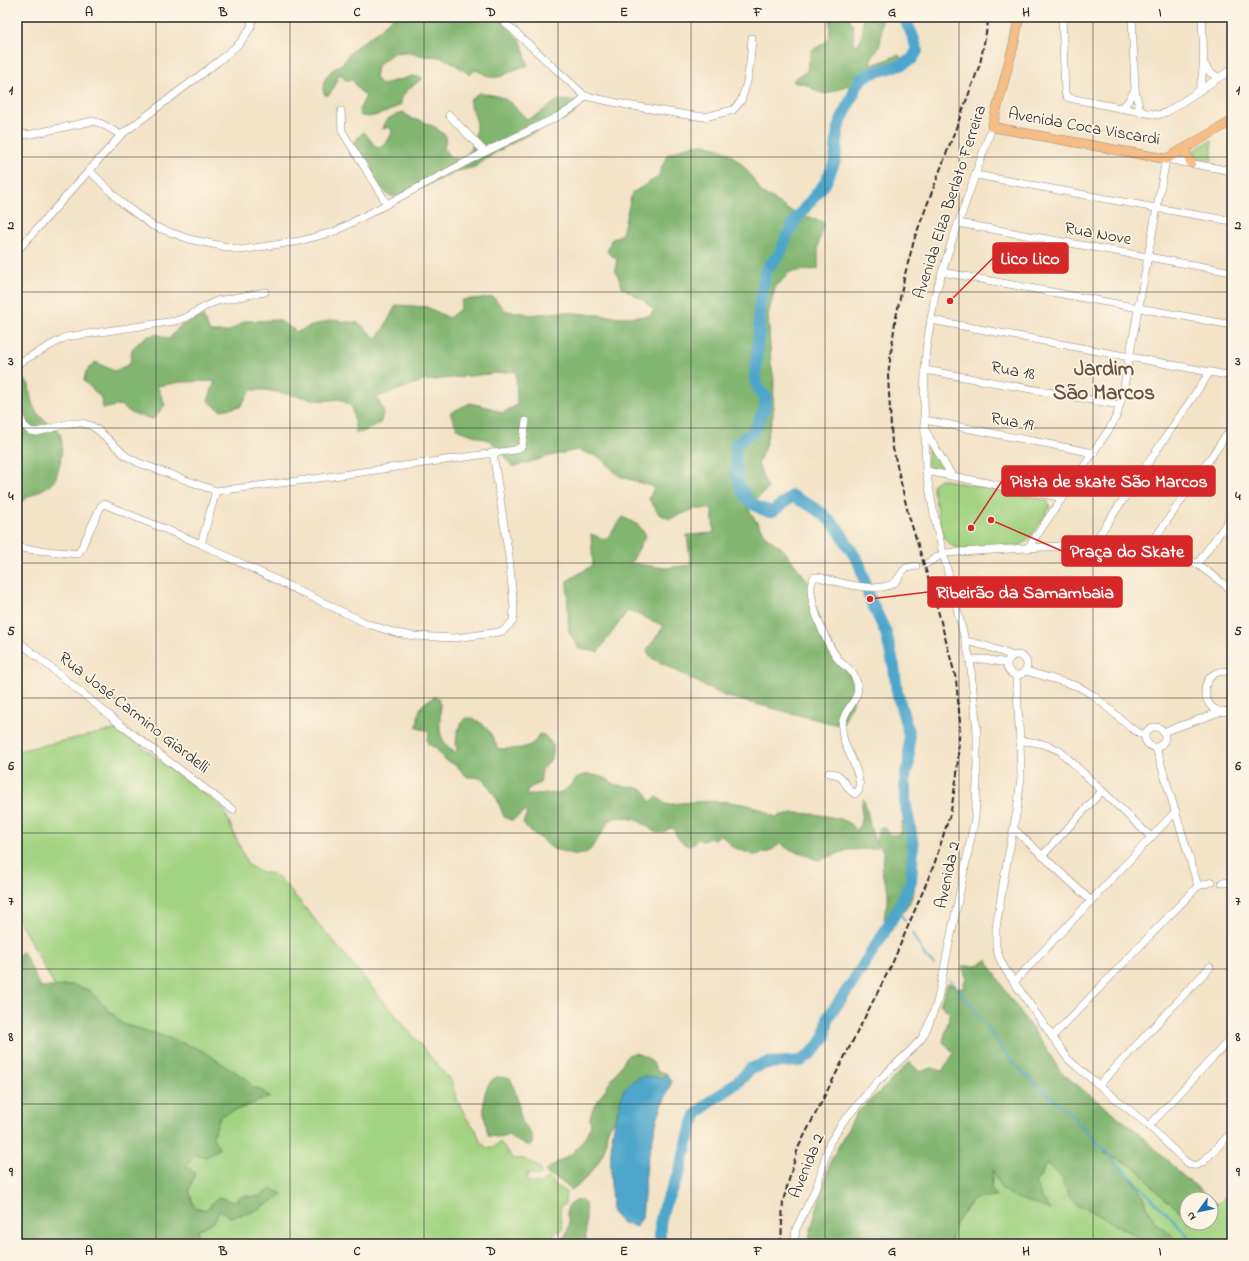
<svg xmlns="http://www.w3.org/2000/svg" width="1249" height="1261" viewBox="0 0 1249 1261" font-family="'Indie Flower',sans-serif">
<style>
.green{fill:#a2d382;stroke:#667f56}
.forest{fill:#81b570;stroke:#56704e}
.water{fill:#4da6cb;stroke:#3c687b}
.lines{fill:none;stroke-linecap:round;stroke-linejoin:round}
.stream{stroke:#4da6cb;stroke-width:2}
.river{stroke:#4da6cb;stroke-width:12}
.minor-casing{stroke:#8f8779;stroke-width:8}
.major-casing{stroke:#8f8779;stroke-width:10}
.minor{stroke:#fff;stroke-width:7}
.major{stroke:#f6be86;stroke-width:9}
.rail{stroke:#2b2b2b;stroke-width:2;stroke-dasharray:6 3;stroke-linecap:butt}
.grid{fill:none;stroke:#2b2b2b;stroke-width:1;stroke-opacity:0.55}
.labels{text-anchor:middle;dominant-baseline:central;stroke-width:3.5;stroke-linejoin:round;paint-order:stroke}
.street-label{font-size:17px;fill:#2b2b2b;stroke:#fcf5e5}
.district-label{font-size:21px;font-weight:bold;fill:#665242;stroke:#fcf5e5}
.leader{fill:none;stroke:#d62828;stroke-width:1.5}
.callout-dot{fill:#d62828;stroke:#fcf5e5;stroke-width:1.5}
.callout{fill:#d62828;stroke:#d62828;stroke-width:1.5}
.callout-label{font-size:18px;text-anchor:middle;font-weight:bold;fill:#fff}
.neatline{fill:none;stroke:#2b2b2b;stroke-width:1.5}
.grid-label{font-size:13px;text-anchor:middle;font-weight:bold;fill:#2b2b2b}
</style>
<rect width="100%" height="100%" fill="#fcf5e5"/>
<filter id="ink" filterUnits="userSpaceOnUse"><feTurbulence type="fractalNoise" baseFrequency=".025" numOctaves="2"/><feDisplacementMap in="SourceGraphic" scale="8" xChannelSelector="R" yChannelSelector="G"/><feConvolveMatrix kernelMatrix="1 2 1 2 8 2 1 2 1" color-interpolation-filters="sRGB"/></filter>
<filter id="wash" filterUnits="userSpaceOnUse"><feTurbulence type="fractalNoise" baseFrequency=".012" numOctaves="4" result="noise"/><feDisplacementMap in="SourceGraphic" scale="16" xChannelSelector="R" yChannelSelector="G"/><feGaussianBlur stdDeviation="0.9" result="paint"/><feColorMatrix in="noise" values="0 0 0 0 0 0 0 0 0 0 0 0 0 0 0 0 0 1.4 0 .05"/><feComposite in="paint" operator="in"/></filter>
<g filter="url(#wash)">
<rect width="100%" height="100%" fill="#f3e3c7"/>
<g class="green">
<path d="M1212 140V160L1193 157V153L1196 149Z"/>
<path d="M928 439 947 472 931 469 928 466Z"/>
<path d="M940 479 1047 500 1050 507C1041 520 1034 538 1020 545L964 550C955 548 948 545 943 536L933 490V484Z"/>
<path d="M118 729 223 808 248 865 260 872 274 874 284 883 451 1081 456 1097 467 1119 476 1130 481 1143 488 1148H492L500 1142 513 1159H524L540 1168 541 1175 539 1177 533 1174 528 1173 526 1181C530 1183 535 1182 540 1185L545 1179H550L555 1185 566 1192 565 1204 561 1206C559 1213 560 1219 563 1227L561 1231H556L554 1235 550 1239V1244H201L197 1230 214 1222 219 1210 230 1217 250 1213 283 1195 272 1189 258 1197 243 1196 233 1202 218 1197 206 1210 194 1207 189 1190 195 1174 186 1166 196 1154 213 1137 220 1116 270 1097 261 1090 252 1087 199 1049 163 1036 123 1024 89 990 72 985 55 987 17 917V751Z"/>
<path d="M1099 1149 1138 1169 1156 1191 1180 1211 1187 1208V1223H1211V1207L1218 1204 1232 1190V1244H1180L1167 1230 1155 1223 1147 1205Z"/>
<path d="M1047 1164 1063 1179 1068 1195 1076 1205 1088 1209 1147 1242 1148 1244H950L956 1222 974 1199 996 1197 991 1188 993 1169 1051 1210 1042 1198 1035 1183 1041 1175Z"/>
</g>
<g class="forest">
<path d="M392 17H498L521 41 528 65 527 66C512 67 505 80 490 77 485 75 480 71 475 70L470 75 450 61 439 57 425 56 404 52 393 53 384 60 377 66 375 78 382 85 393 81 403 79 412 76 423 78C415 85 400 92 401 104 393 110 369 121 360 115L359 110 366 96 359 90 353 80H345L341 74 338 76 335 86 329 95H325L323 90 324 81 330 72 344 62 350 53 357 46 380 30Z"/>
<path d="M830 17H848L853 25 854 44 857 45C864 38 863 26 863 17H882C881 25 882 37 880 44 878 51 872 55 870 62L873 64 884 61 897 55 900 56 903 59C895 68 885 68 875 74 869 78 862 89 855 90 852 90 849 87 847 85L830 93 826 94 818 92 803 83H795L793 80 807 71 812 50C832 39 830 40 830 17Z"/>
<path d="M480 92 482 94C507 95 509 102 527 119L537 115 558 100 576 101 577 108 573 115 524 137 496 152 475 167 458 171 425 186 393 197 387 194 380 186 369 166 352 156C350 147 357 137 364 132L376 147 379 148C385 145 390 138 392 132L390 127 382 129C383 119 395 115 403 112L412 119 422 121 435 127 446 136 444 148 450 158 461 160 468 154 473 144 476 130V119L469 101Z"/>
<path d="M703 144C711 146 721 148 727 152 741 160 755 180 762 194L773 198 788 210 824 222 818 246V269L790 272 775 288 768 315 771 364 774 379 773 414 766 443 758 464 768 489 747 506 765 536 782 548 811 585 821 629 859 687 842 726 724 696 650 657 647 650 664 626 628 610 598 652 579 649 569 632 567 581 593 565 591 534 606 540 623 517 638 525 646 535 631 563 665 568 691 565 687 535 714 533 712 509H694L670 519 659 514 649 499 654 487 619 476 599 457 578 450 550 456 513 467 491 441 458 430 450 413 470 403 491 408 502 413 517 405 516 371 423 381 377 397 384 412 380 423 363 432 356 433 352 407 340 399 323 401 266 390H251L240 407 220 410 208 401 215 381 181 382 157 386 165 405 153 419 133 414 120 405 103 409 101 398 84 381 86 371 95 362 114 371 130 364 132 349 145 337 157 334 169 339 180 326 203 316 210 332H228L245 321 279 320 297 332 314 325 332 320 359 323 375 338 383 330 396 305 427 307 449 318 460 309 462 300 493 297 506 311 520 312 530 315 562 312 622 317 649 316 654 310 643 300 623 288 615 269 617 260 607 252 611 240 622 234 632 193 658 177 667 155 688 146Z"/>
<path d="M17 372 18 375 29 384C30 394 31 407 39 415 44 421 52 425 58 430 66 439 60 471 54 481 49 489 26 494 17 507L18 513 17 517Z"/>
<path d="M435 697 439 698C444 721 431 735 455 753L457 751C455 739 457 726 466 718 469 718 473 718 476 720 487 725 494 738 498 749 514 748 532 752 539 734L544 735 553 744V753L551 759 542 770 540 783C534 786 525 788 527 796 538 792 550 795 561 792 569 789 573 780 580 776 588 773 599 776 607 779 611 781 614 785 618 785 623 786 636 787 642 789 647 791 648 798 650 802L657 797 667 805C697 800 749 797 775 817 779 816 783 815 787 814 799 811 840 816 850 824 852 825 854 829 856 831 864 824 860 809 863 799 867 806 867 812 869 820 870 829 873 837 877 844V835L879 828 883 827 886 828 889 835 899 834 901 830 902 821C909 831 917 845 916 858 916 864 914 870 914 876 913 881 915 886 914 891 911 904 902 917 891 923L886 922 884 919C885 911 888 902 888 893 888 886 883 879 882 872 880 862 890 857 878 845L877 848 872 849 847 850 821 860 814 859 805 854 788 849 781 843 769 852 754 855 732 847 721 834 714 840 710 838 703 841 697 839C696 841 694 843 692 844 683 849 675 835 674 828H670L663 833H658L653 831 647 826 637 820 623 817 614 818 609 821 603 831 590 850 584 854 576 855 553 849 539 837 528 830 523 823 527 813 526 811 512 820 504 817 497 799 484 779 474 777H467L457 766 444 759 436 748 428 744 427 739C432 730 428 730 420 729L417 727C419 709 418 705 435 697Z"/>
<path d="M23 951 40 987H55L72 985 89 990 123 1024 163 1036 199 1049 247 1079 252 1087 261 1090 270 1097 220 1116 213 1137 219 1149 206 1157 196 1154 186 1166 195 1173 189 1190 194 1207 206 1210 218 1197 233 1202 243 1196 258 1197 272 1189 284 1195 250 1213 230 1217 219 1210 214 1222 197 1230 201 1244H17V956Z"/>
<path d="M987 960 1006 992 1043 1044 1060 1071 1088 1094 1138 1132 1182 1175 1218 1204 1211 1207V1199H1187V1208L1180 1211 1156 1191 1138 1169 1102 1151 1120 1165 1138 1187 1155 1223 1167 1230 1180 1244H1148L1147 1242 1088 1209 1076 1205 1068 1195 1063 1179 1047 1164 1041 1175 1035 1183 1042 1198 1051 1210 1014 1197 1001 1189 993 1170 991 1188 996 1197 973 1199 956 1222 950 1244H807L830 1162 857 1112 886 1086 909 1062 920 1072 931 1068 942 1071 954 1053 943 1042 950 1014 940 1004 948 983 956 987 963 988 966 977 962 966H976Z"/>
<path d="M635 1053C648 1057 652 1059 657 1071L666 1073 668 1075C648 1091 625 1106 610 1126 605 1132 607 1143 604 1150 600 1163 583 1184 571 1190 564 1184 558 1177 549 1176L545 1171 553 1165 574 1152 584 1139 591 1125 590 1118 593 1108 628 1055Z"/>
<path d="M497 1077 510 1078 511 1079 518 1101 522 1123C529 1129 534 1136 532 1145 524 1146 515 1140 508 1135L499 1137 489 1136 488 1134C485 1121 481 1103 486 1090 488 1086 490 1082 493 1079Z"/>
<path d="M577 1200H582L585 1203C587 1217 585 1230 586 1244H560C565 1238 568 1231 569 1223 569 1220 567 1217 567 1214 566 1206 571 1203 577 1200Z"/>
</g>
<path class="water" d="M667 1074 672 1081 658 1116 647 1162 642 1218 636 1227 622 1223 612 1213C611 1173 607 1141 620 1103 621 1098 622 1092 625 1088 633 1077 648 1074 661 1078Z"/>
<g class="lines">
<g class="stream">
<path d="M898 909 905 921"/>
<path d="M912 933 925 956 934 965"/>
<path d="M950 980 973 1007 1005 1053 1024 1073 1066 1110 1196 1244"/>
</g>
<path class="river" d="M660 1244V1224L664 1206 679 1174 691 1129 696 1115 712 1100 726 1091 742 1078 750 1069 767 1063 801 1061 811 1054 825 1037 828 1017 851 985 869 956 881 938 902 901 911 881 912 866 913 846 909 821 905 801V777L909 762V735L897 692 894 667 886 633 870 599 859 563 838 529 823 514 811 506 792 496C789 499 775 510 773 511 767 512 763 509 758 507 736 496 734 465 736 444L754 431 764 410 766 397 759 390 755 380 759 330V309L763 288 765 271 780 253 785 240 796 219 826 182 835 161 838 128 860 79 872 73 901 65 912 59 917 51 914 39 904 17"/>
</g>
</g>
<g filter="url(#ink)">
<g class="lines">
<defs>
<g id="minor">
<path d="M499 17 585 96 627 105 687 115 705 117 733 110 741 101 747 82 750 63 752 38"/>
<path d="M1062 17 1065 92 1066 96 1069 98 1120 108 1158 115 1167 112 1232 69"/>
<path d="M1132 17 1135 90 1139 107 1142 112"/>
<path d="M1204 63 1210 73 1219 77"/>
<path d="M1199 91C1206 67 1203 42 1202 17"/>
<path d="M1120 108 1127 103 1135 90"/>
<path d="M341 111 342 131 387 204"/>
<path d="M449 115 485 152 561 115 577 105 585 96"/>
<path d="M17 135 32 134 93 121 102 124 121 135"/>
<path d="M89 170 123 204 153 226 189 239 241 250 300 241 336 231 485 152"/>
<path d="M976 175 1156 208 1232 221"/>
<path d="M958 223 1232 272"/>
<path d="M17 251 121 135 219 61 240 43 251 27 252 17"/>
<path d="M942 272 1232 325"/>
<path d="M931 320 1232 376"/>
<path d="M17 364 62 339 66 337 175 321 187 317 208 305 217 301 265 292"/>
<path d="M925 370 1120 405"/>
<path d="M17 410 24 426 30 431 37 432 71 423H82L92 426 99 431 126 456 139 463 216 491 313 479 515 450 519 448 522 446 526 421"/>
<path d="M925 420 1094 453"/>
<path d="M925 430 952 476 926 471"/>
<path d="M952 476 1063 498"/>
<path d="M216 491 201 544 368 624 396 633 414 636 455 638 493 633 503 631 513 621 514 608 509 557 493 453"/>
<path d="M1153 541 1232 427"/>
<path d="M1093 544 1210 372"/>
<path d="M17 548 78 554 80 551 101 506 104 504 201 544"/>
<path d="M1028 548 1110 428 1117 415 1122 397 1166 159 1232 171"/>
<path d="M944 553 1093 544 1145 539 1153 541 1197 564 1232 590"/>
<path d="M926 564 944 553"/>
<path d="M1197 564 1232 516"/>
<path d="M17 640 121 725 233 810"/>
<path d="M966 641 986 646 1013 656"/>
<circle cx="1017" cy="665" r="10"/>
<path d="M970 660 984 659 1007 663"/>
<path d="M1026 671 1077 686 1093 695 1131 728 1145 736"/>
<path d="M1232 672C1193 664 1200 722 1232 710"/>
<path d="M1016 676 1020 741 1021 777 1017 810 1004 878 996 928V947L999 957 1005 969 1068 1059 1077 1067 1149 1126 1185 1161C1192 1166 1196 1167 1203 1162L1232 1132"/>
<circle cx="1155" cy="737" r="10"/>
<path d="M1163 732 1223 711"/>
<path d="M1020 741C1035 741 1047 744 1060 751L1151 837"/>
<path d="M1156 748 1198 886"/>
<path d="M829 773C845 773 844 788 855 794L859 790C859 787 860 784 859 781 857 762 841 746 842 726 843 704 868 699 853 674 850 668 842 665 838 659 826 642 810 607 811 586 811 583 813 580 814 577H819C837 582 878 594 894 583 899 579 901 572 906 568L916 566"/>
<path d="M1014 829 1091 901"/>
<path d="M1042 856 1102 791"/>
<path d="M1222 883 1232 882"/>
<path d="M1014 982 1176 811"/>
<path d="M1052 1037 1198 886 1212 882"/>
<path d="M1099 1085 1210 967"/>
<path d="M1149 1126 1232 1037"/>
<path d="M794 1244 796 1229 817 1186 829 1144 842 1123 877 1082 913 1048 922 1038 928 1026 937 1003 975 818 977 782V732L970 660 936 525 926 471 924 398 926 349 935 295 950 247 992 127"/>
</g>
<g id="major">
<path d="M1019 17 1014 43 992 127 1166 159 1232 121"/>
<path d="M1187 147 1186 153 1191 163"/>
</g>
</defs>
<use href="#minor" class="minor-casing"/>
<use href="#major" class="major-casing"/>
<use href="#minor" class="minor"/>
<use href="#major" class="major"/>
<path class="rail" d="M781 1244 783 1201 798 1148 892 964 934 865 951 811 957 774 960 722 956 679 936 603 908 513 892 444 888 376 895 322 905 274 915 237 980 64 989 17"/>
</g>
</g>
<path class="grid" d="M156 17V1244M290 17V1244M424 17V1244M558 17V1244M691 17V1244M825 17V1244M959 17V1244M1093 17V1244M17 157H1232M17 292H1232M17 428H1232M17 563H1232M17 698H1232M17 833H1232M17 969H1232M17 1104H1232"/>
<g class="labels">
<g class="street-label">
<text transform="translate(1084 127) rotate(10)">Avenida Coca Viscardi</text>
<text transform="translate(950 202) rotate(-72)">Avenida Elza Berlato Ferreira</text>
<text transform="translate(1098 234) rotate(10)">Rua Nove</text>
<text transform="translate(1013 371) rotate(10)">Rua 18</text>
<text transform="translate(1012 422) rotate(11)">Rua 19</text>
<text transform="translate(134 713) rotate(38)">Rua José Carmino Giardelli</text>
<text transform="translate(948 875) rotate(-78)">Avenida 2</text>
<text transform="translate(807 1166) rotate(-68)">Avenida 2</text>
</g>
<g class="district-label">
<text x="1104" y="370">Jardim<tspan x="1104" dy="24">São Marcos</tspan></text>
</g>
</g>
<path class="leader" d="M950 301L993 258M971 528L1002 481M991 520L1062 551M870 599L928 592"/>
<g class="callout-dot">
<circle cx="950" cy="301" r="4"/>
<circle cx="971" cy="528" r="4"/>
<circle cx="991" cy="520" r="4"/>
<circle cx="870" cy="599" r="4"/>
</g>
<g class="callout">
<rect x="993" y="243" width="75" height="30" rx="4"/>
<rect x="1002" y="466" width="213" height="30" rx="4"/>
<rect x="1062" y="536" width="130" height="30" rx="4"/>
<rect x="928" y="577" width="194" height="30" rx="4"/>
</g>
<g class="callout-label">
<text x="1030" y="264">Lico Lico</text>
<text x="1109" y="487">Pista de skate São Marcos</text>
<text x="1127" y="557">Praça do Skate</text>
<text x="1025" y="598">Ribeirão da Samambaia</text>
</g>
<rect width="1249" height="1261" fill="none" stroke="#fcf5e5" stroke-width="44"/>
<g transform="translate(1199 1211) rotate(237)"><circle r="19" fill="#fcf5e5" stroke="#a8a49b"/>
<path d="M0-3L7 15L0 10L-7 15Z" fill="#1f6fb2"/>
<text y="-6" font-size="11" font-weight="bold" text-anchor="middle" fill="#2b2b2b">N</text>
</g>
<rect x="22" y="22" width="1205" height="1217" class="neatline"/>
<g class="grid-label">
<text x="89" y="16">A</text>
<text x="223" y="16">B</text>
<text x="357" y="16">C</text>
<text x="491" y="16">D</text>
<text x="624" y="16">E</text>
<text x="758" y="16">F</text>
<text x="892" y="16">G</text>
<text x="1026" y="16">H</text>
<text x="1160" y="16">I</text>
<text x="11" y="94">1</text>
<text x="1238" y="94">1</text>
<text x="11" y="229">2</text>
<text x="1238" y="229">2</text>
<text x="11" y="365">3</text>
<text x="1238" y="365">3</text>
<text x="11" y="500">4</text>
<text x="1238" y="500">4</text>
<text x="11" y="635">5</text>
<text x="1238" y="635">5</text>
<text x="11" y="770">6</text>
<text x="1238" y="770">6</text>
<text x="11" y="905">7</text>
<text x="1238" y="905">7</text>
<text x="11" y="1041">8</text>
<text x="1238" y="1041">8</text>
<text x="11" y="1176">9</text>
<text x="1238" y="1176">9</text>
<text x="89" y="1255">A</text>
<text x="223" y="1255">B</text>
<text x="357" y="1255">C</text>
<text x="491" y="1255">D</text>
<text x="624" y="1255">E</text>
<text x="758" y="1255">F</text>
<text x="892" y="1255">G</text>
<text x="1026" y="1255">H</text>
<text x="1160" y="1255">I</text>
</g>
</svg>
